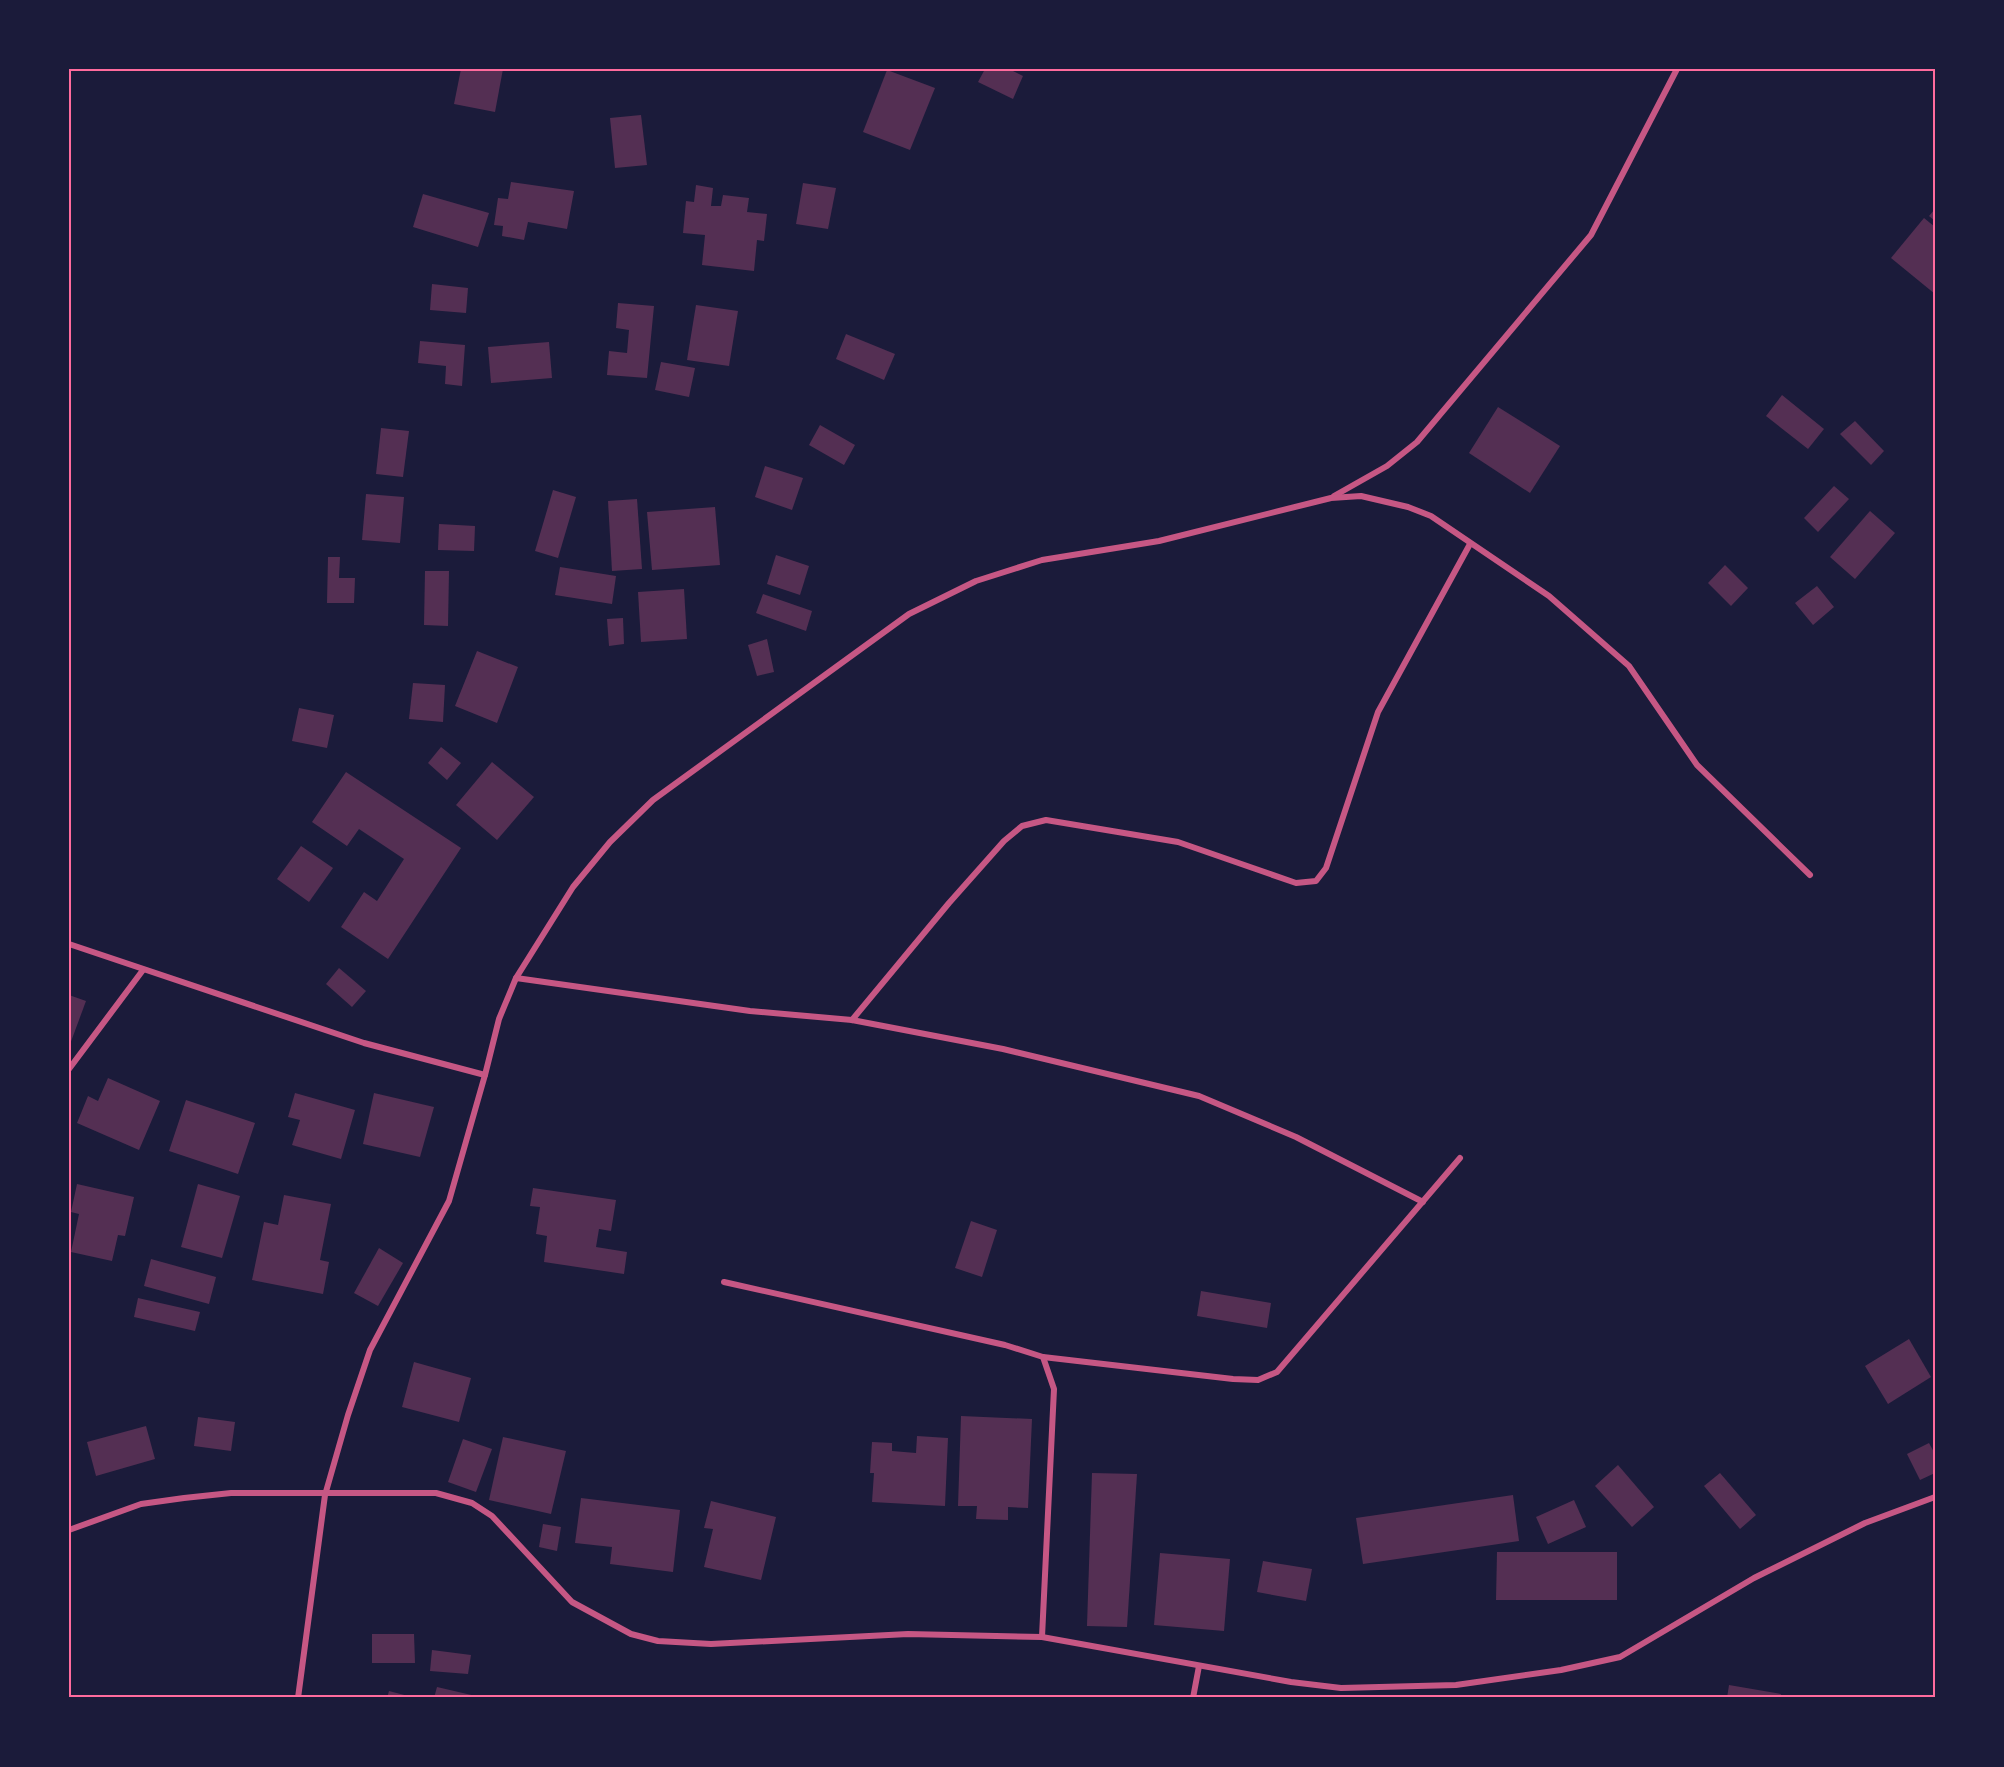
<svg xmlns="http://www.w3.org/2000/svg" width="2004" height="1767" viewBox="0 0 2004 1767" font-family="Arial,sans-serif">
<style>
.building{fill:#542f53}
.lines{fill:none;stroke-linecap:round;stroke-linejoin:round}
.minor{stroke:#c65784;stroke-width:6}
.neatline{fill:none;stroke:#ff6b9d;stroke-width:2}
</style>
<rect width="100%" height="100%" fill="#1b1b3a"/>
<g class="building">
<path d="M461 69H503L495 112 454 104Z"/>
<path d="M985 69H1009L1023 76 1013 99 978 82Z"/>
<path d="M887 70 935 88 910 150 863 132Z"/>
<path d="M641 115 647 165 615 168 610 118Z"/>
<path d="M511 182 574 191 567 229 528 222 524 240 502 236 503 226 494 225 498 198 508 199Z"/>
<path d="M803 183 836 188 828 229 796 224Z"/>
<path d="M696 185 713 188 711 206H721L723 195 749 198 747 212 767 214 764 241 757 240 754 271 702 265 705 235 683 233 686 201 694 202Z"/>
<path d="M423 194 489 213 478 247 413 227Z"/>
<path d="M1935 209V221L1929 216Z"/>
<path d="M1924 218 1935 227V294L1891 258Z"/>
<path d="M432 284 468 288 466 313 430 310Z"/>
<path d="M618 303 654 306 647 378 607 375 609 351 627 353 629 330 616 328Z"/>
<path d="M696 305 738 311 729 366 687 360Z"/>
<path d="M846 334 895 354 884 380 836 359Z"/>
<path d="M420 341 465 345 462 386 445 384 446 366 418 363Z"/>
<path d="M549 342 552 378 491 383 488 347Z"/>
<path d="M661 362 695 368 689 397 655 390Z"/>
<path d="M1782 395 1824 429 1808 449 1766 416Z"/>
<path d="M1498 407 1560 446 1530 493 1469 453Z"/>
<path d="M1855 421 1884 451 1871 465 1840 434Z"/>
<path d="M820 425 855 445 844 465 809 445Z"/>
<path d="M381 428 409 431 403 477 376 474Z"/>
<path d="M765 466 803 478 792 510 755 497Z"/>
<path d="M1834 486 1849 499 1818 532 1804 518Z"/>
<path d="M553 490 576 497 558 558 535 551Z"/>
<path d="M366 494 404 497 400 543 362 540Z"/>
<path d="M637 499 642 569 612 571 608 501Z"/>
<path d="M715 507 720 565 652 570 647 512Z"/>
<path d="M1870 511 1895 533 1855 579 1830 557Z"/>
<path d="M439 524 475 526 474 551 438 550Z"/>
<path d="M776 555 809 566 800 595 767 584Z"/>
<path d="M328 557H340L339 578H355L354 603H327Z"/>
<path d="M1725 565 1748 588 1731 606 1708 583Z"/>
<path d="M560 567 616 576 612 604 555 595Z"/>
<path d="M425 571H449L448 626 424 625Z"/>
<path d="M1817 586 1834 607 1813 625 1795 603Z"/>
<path d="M684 589 687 639 641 642 638 592Z"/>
<path d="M763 594 812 611 806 631 756 613Z"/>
<path d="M623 618 624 644 609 646 607 619Z"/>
<path d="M767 639 774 672 757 676 748 645Z"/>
<path d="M477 651 518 667 497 723 455 706Z"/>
<path d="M413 683 445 685 443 722 409 719Z"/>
<path d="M299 708 334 715 327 748 292 741Z"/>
<path d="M441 747 461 763 447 780 428 763Z"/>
<path d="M492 762 534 797 497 840 456 805Z"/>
<path d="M346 772 461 848 388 959 341 927 364 892 377 901 404 859 359 829 347 846 312 822Z"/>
<path d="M301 846 333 868 309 902 277 879Z"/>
<path d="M339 968 366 991 352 1007 326 984Z"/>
<path d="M69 995 86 1001 69 1047Z"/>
<path d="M108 1078 160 1101 139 1150 77 1123 88 1096 98 1101Z"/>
<path d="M295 1093 355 1110 341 1159 292 1145 300 1120 288 1117Z"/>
<path d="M374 1093 434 1107 420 1157 363 1144Z"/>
<path d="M186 1100 255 1123 238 1174 169 1151Z"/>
<path d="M77 1184 134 1197 125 1236 118 1235 112 1261 71 1252 79 1214 71 1212Z"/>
<path d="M198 1184 240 1196 222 1258 181 1247Z"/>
<path d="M533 1188 616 1200 611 1231 599 1229 596 1247 627 1252 624 1274 544 1262 547 1236 536 1234 540 1207 530 1206Z"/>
<path d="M284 1195 331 1204 320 1260 329 1262 323 1294 252 1280 264 1222 278 1225Z"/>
<path d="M971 1221 997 1230 982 1277 955 1268Z"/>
<path d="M379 1248 403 1263 378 1306 354 1293Z"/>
<path d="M151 1259 216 1277 209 1304 144 1286Z"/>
<path d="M1201 1291 1271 1303 1267 1328 1197 1316Z"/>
<path d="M138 1298 200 1312 195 1331 134 1317Z"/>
<path d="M1909 1339 1931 1377 1888 1404 1865 1366Z"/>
<path d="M414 1362 471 1378 459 1422 402 1407Z"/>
<path d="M961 1416 1032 1419 1028 1508 1008 1507V1520L976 1519 977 1506H958Z"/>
<path d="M198 1417 235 1422 231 1451 194 1446Z"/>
<path d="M146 1426 155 1459 96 1476 87 1442Z"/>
<path d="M917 1436 948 1438 945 1506 872 1502 874 1473H870L872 1442 892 1443V1451L916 1453Z"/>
<path d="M503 1437 566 1451 551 1514 489 1500Z"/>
<path d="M463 1439 492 1449 476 1492 448 1482Z"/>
<path d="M1929 1443 1935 1454V1473L1920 1480 1907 1454Z"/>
<path d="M1618 1465 1654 1507 1632 1527 1595 1486Z"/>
<path d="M1092 1473 1137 1474 1127 1627 1087 1626Z"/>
<path d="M1720 1473 1756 1515 1740 1529 1704 1486Z"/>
<path d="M1513 1495 1519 1541 1363 1564 1356 1518Z"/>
<path d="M581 1498 680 1510 673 1572 610 1564 612 1547 575 1543Z"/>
<path d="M1574 1500 1586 1527 1548 1544 1536 1517Z"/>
<path d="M711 1501 776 1517 761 1580 704 1567 713 1529 704 1528Z"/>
<path d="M543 1524 561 1527 557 1551 539 1547Z"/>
<path d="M1497 1552H1617V1600H1496Z"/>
<path d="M1160 1553 1230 1559 1224 1631 1154 1625Z"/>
<path d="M1263 1561 1312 1569 1306 1601 1257 1592Z"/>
<path d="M372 1634H414L415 1663H372Z"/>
<path d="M432 1650 471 1655 468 1674 430 1671Z"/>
<path d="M1729 1685 1781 1694 1780 1698H1727Z"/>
<path d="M437 1687 480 1697V1698H434Z"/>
<path d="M389 1691 412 1697 411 1698H387Z"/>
</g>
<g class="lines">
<g class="minor">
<path d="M1334 496 1387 466 1417 442 1591 235 1677 69"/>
<path d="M69 944 364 1043 485 1075"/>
<path d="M516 978 750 1011 852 1020 1003 1049 1199 1096 1296 1137 1423 1202"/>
<path d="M852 1020 949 903 1004 841 1022 826 1046 820 1178 842 1296 883 1316 881 1326 868 1378 712 1470 544"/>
<path d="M69 1069 143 970"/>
<path d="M724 1282 1005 1345 1043 1357 1054 1389 1042 1637"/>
<path d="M1043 1357 1233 1379 1258 1380 1277 1372 1460 1158"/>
<path d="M69 1530 141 1504 184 1498 231 1493H436L472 1503 492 1516 572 1602 631 1634 658 1641 711 1644 908 1634 1042 1637 1291 1682 1341 1688 1456 1685 1561 1670 1620 1657 1754 1578 1865 1523 1935 1497"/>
<path d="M298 1698 325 1495 348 1415 370 1350 449 1201 485 1075 499 1019 516 978 573 887 610 842 653 800 909 614 976 581 1042 560 1159 541 1331 498 1361 496 1408 507 1431 516 1549 596 1629 666 1697 765 1810 875"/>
<path d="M1193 1698 1199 1666"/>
</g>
</g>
<rect width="2004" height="1767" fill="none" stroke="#1b1b3a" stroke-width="141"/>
<rect x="70" y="70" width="1864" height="1626" class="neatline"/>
</svg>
